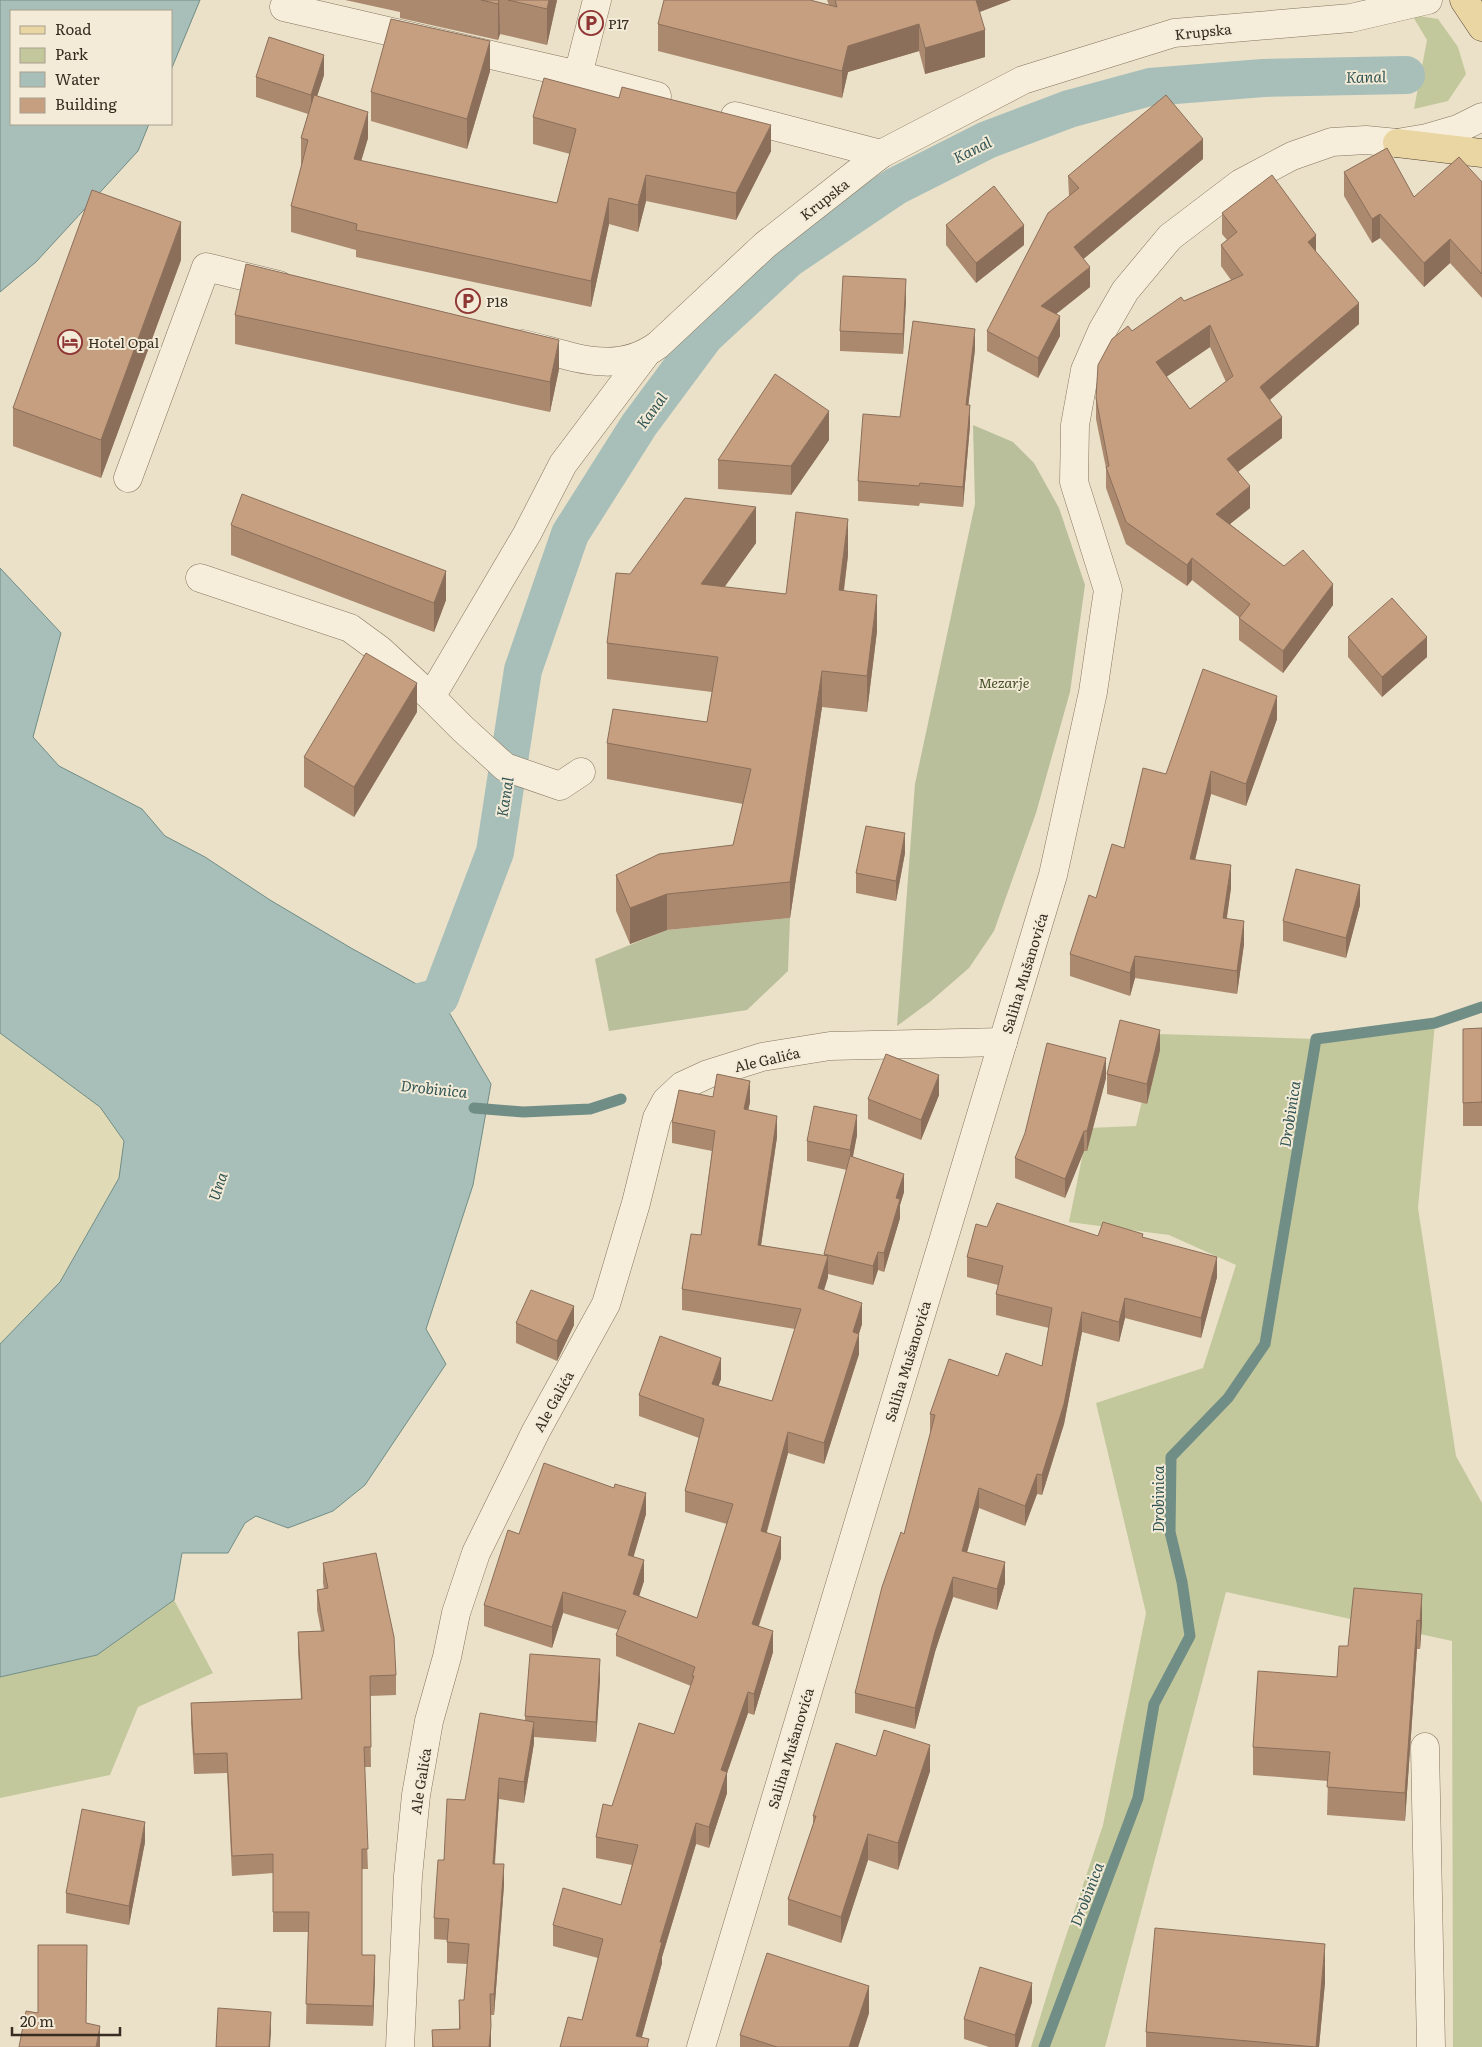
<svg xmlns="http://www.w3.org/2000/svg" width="1482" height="2047" viewBox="0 0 1482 2047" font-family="Literata,serif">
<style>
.farmland{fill:#e0dab6}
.green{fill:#c2c89c}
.cemetery{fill:#b9be9b}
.water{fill:#a8bfb9;stroke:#708d86}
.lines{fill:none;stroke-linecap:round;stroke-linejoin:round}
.stream{stroke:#708d86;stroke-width:11}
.canal{stroke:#a8bfb9;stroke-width:38}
.minor-casing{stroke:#85745e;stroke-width:29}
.major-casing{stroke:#534232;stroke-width:29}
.minor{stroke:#f6eeda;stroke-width:28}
.major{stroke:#ead6a3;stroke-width:28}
.wall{fill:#aa896f;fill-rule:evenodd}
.shaded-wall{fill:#8b6f5a}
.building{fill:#c69f81;stroke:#8b6f5a;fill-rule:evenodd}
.labels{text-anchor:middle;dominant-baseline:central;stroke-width:4;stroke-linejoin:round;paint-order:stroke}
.poi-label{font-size:14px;fill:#372c21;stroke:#f3ebd7;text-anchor:start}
.street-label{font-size:14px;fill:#372c21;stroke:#f3ebd7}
.park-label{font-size:14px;font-style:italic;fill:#465129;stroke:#f3ebd7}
.water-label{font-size:15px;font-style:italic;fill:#315554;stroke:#f3ebd7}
</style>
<rect width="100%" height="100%" fill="#ebe1c8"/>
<path class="farmland" d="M0 1033 100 1107 124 1141 119 1178 60 1282 0 1344Z"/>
<g class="green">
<path d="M1412 15 1438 19 1458 47 1466 74 1448 101 1414 109 1427 40Z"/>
<path d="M1435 1023 1418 1208 1456 1456 1482 1503V2047H1453L1452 1641 1226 1592 1105 2047H1031L1054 1972 1103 1825 1146 1613 1096 1403 1203 1368 1236 1265 1169 1235 1069 1222 1088 1128 1136 1126 1158 1034 1316 1039Z"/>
<path d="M174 1600 213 1673 138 1707 110 1775 0 1798V1677L97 1655Z"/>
</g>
<g class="cemetery">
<path d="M973 425 1013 442 1034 463 1059 508 1085 585 1070 692 1036 813 994 931 969 968 931 1001 897 1026 915 784 975 504Z"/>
<path d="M790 918 788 971 747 1010 609 1031 595 959 667 930Z"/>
</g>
<g class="water">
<path d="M0 0H200L171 70V11H11V124H149L138 151 36 262 0 292Z"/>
<path d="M0 568 61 633 33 737 59 766 142 809 165 836 205 857 270 900 351 948 440 997 491 1084 473 1185 426 1329 446 1364 365 1485 333 1511 288 1528 256 1516 245 1523 228 1553H182L174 1600 97 1655 0 1677V1344L60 1282 119 1178 124 1141 100 1107 0 1033Z"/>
</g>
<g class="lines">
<g class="stream">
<path d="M474 1108 523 1112 590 1109 621 1099"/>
<path d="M1044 2047 1138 1798 1154 1704 1190 1636 1182 1582 1170 1532 1171 1457 1228 1398 1265 1344 1316 1039 1435 1023 1482 1007"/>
</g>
<path class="canal" d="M391 1009 440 997 495 852 523 670 570 534 639 425 705 336 788 259 896 186 987 140 1069 109 1150 87 1263 78 1406 75"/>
<defs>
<g id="minor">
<path d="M284 7 578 75 657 96"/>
<path d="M578 75 597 0"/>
<path d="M735 116 881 154"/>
<path d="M523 344C570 355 615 377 658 345L765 245 881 154 1023 80 1174 33 1351 18 1428 0"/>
<path d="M128 478 206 267 279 285"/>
<path d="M200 578 350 628 380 650 431 697"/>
<path d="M581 772 560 786 505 767 463 729 431 697 527 534 563 464 645 355"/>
<path d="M1425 1747 1431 2047"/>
<path d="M400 2047 408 1876 416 1795 429 1721 447 1657 456 1613 476 1553 536 1431 606 1304 636 1203 657 1118 666 1101 682 1086 708 1074 762 1057 830 1046 1003 1042"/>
<path d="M701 2047 1053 875 1093 692 1108 590 1074 482 1075 425 1085 370 1102 331 1125 291 1170 237 1241 183 1292 156 1332 142 1366 140 1397 143 1427 138 1458 129 1482 117"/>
</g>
<g id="major">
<path d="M1464 0 1482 27"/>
<path d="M1397 143 1482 153"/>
</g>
</defs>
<use href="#minor" class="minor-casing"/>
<use href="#major" class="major-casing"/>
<use href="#minor" class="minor"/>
<use href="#major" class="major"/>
</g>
<g class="wall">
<path d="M345 0H557L547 45 500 34 498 40 400 18V12Z"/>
<path d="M827 0H1011L979 12 985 57 925 74 919 51 848 72 842 98 658 51V24L829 5Z"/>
<path d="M490 71 467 149 371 121V92Z"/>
<path d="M324 75 317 96 368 138 361 161 557 203 570 154 533 144V117L771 151 736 220 646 201 638 232 609 224 591 307 356 257V250L291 232V206L302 165 301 164V138L308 114 256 97V77Z"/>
<path d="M1203 159 1083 259 1090 287 1056 314 1060 336 1038 378 987 351V331L1069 196 1068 176Z"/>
<path d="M1344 172 1414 197 1482 182V298L1450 263 1424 287 1380 238 1372 243 1344 196Z"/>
<path d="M1222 213 1316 252 1359 324 1270 400 1282 438 1238 472 1250 508 1230 524 1333 605 1283 673 1239 640V618H1240L1192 580 1187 586 1126 544 1106 488V468L1096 419V398L1132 331 1184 301 1231 280 1221 266V245L1227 240 1222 234ZM1210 347 1226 382 1190 409 1166 377Z"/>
<path d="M946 225 1024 245 976 283 946 245Z"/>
<path d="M181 260 101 478 13 446V408Z"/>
<path d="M906 299 903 354 840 351V331Z"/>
<path d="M235 315 559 369 550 412 235 344Z"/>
<path d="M975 349 968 405 970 425 963 507 920 503 919 506 858 501V481L900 417Z"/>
<path d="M829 440 791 495 718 489V460Z"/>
<path d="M231 525 446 600 434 632 231 555Z"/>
<path d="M756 543 724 587 786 594 848 555 844 591 877 631 867 712 822 707 790 918 667 930 630 944 616 911V875L733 845 743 804 607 779V743L707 722 712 692 607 679V643L630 574Z"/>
<path d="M1348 637 1427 657 1382 697 1348 657Z"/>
<path d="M417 712 354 817 304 787V757Z"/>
<path d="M1277 719 1246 806 1211 794 1195 859 1231 888 1227 918 1244 944 1237 994 1135 978 1130 996 1070 976V954L1096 898 1166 774Z"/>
<path d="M905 853 896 901 856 893V873Z"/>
<path d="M1360 905 1346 958 1283 941V921Z"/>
<path d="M1482 1028V1126H1463V1029Z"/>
<path d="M1160 1050 1147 1104 1107 1094V1074Z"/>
<path d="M1106 1078 1087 1151H1084L1065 1198 1015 1178V1158Z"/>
<path d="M939 1095 921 1140 868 1119V1099Z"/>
<path d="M713 1097 750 1102 748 1110 777 1137 761 1245 824 1256 847 1170 807 1161V1141L857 1135 853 1157 904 1192 900 1205V1218L884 1272 878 1270 873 1285 828 1274V1277L824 1290 862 1324 859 1333V1354L824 1464 788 1453 767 1532 781 1558 759 1626 773 1652 754 1715 748 1713 727 1773V1793L709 1848 696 1844 662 1957V1963L642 2037 649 2047 582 2020 598 1958 553 1946V1925L621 1905 632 1865 596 1858V1837L612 1806 674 1734 691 1686 616 1656V1635L619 1630 563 1613 552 1648 484 1626V1605L519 1534 646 1514 633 1557 644 1581 639 1596 697 1618 727 1524 685 1512V1491L699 1438 639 1416V1395L721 1379 718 1386 772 1401 795 1329 682 1310V1289L701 1235 712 1151 672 1143V1122Z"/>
<path d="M987 1227 1098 1236 1143 1237 1217 1277 1201 1338 1125 1318 1119 1342 1082 1332 1064 1424 1042 1495 1037 1494 1025 1526 979 1508 967 1552 1005 1583 997 1610 953 1597 935 1652 915 1729 855 1713V1693L904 1534 930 1434V1414L998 1376 1042 1366 1049 1328 996 1315V1294L998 1285 967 1277V1257Z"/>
<path d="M516 1323 574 1325 557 1361 516 1343Z"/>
<path d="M323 1563 396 1675V1695L370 1696 371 1767H364L368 1869H362V1955L375 1975 373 2026 306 2024 308 1932H273V1873L232 1876 227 1773 194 1774 191 1723V1703L301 1699 298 1652V1632L321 1631 317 1610V1590L324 1589 323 1583Z"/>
<path d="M1354 1588 1422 1622 1420 1649H1417L1405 1821 1327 1815 1328 1781 1253 1775V1747L1337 1677 1348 1646Z"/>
<path d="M600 1679 596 1742 534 1737V1743L524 1803 499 1799 495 1864 504 1885 494 2015H491V2047H432V2030L459 2029V2000H464L467 1964 447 1963V1940L434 1939V1918L444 1860 465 1800 525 1720V1716Z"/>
<path d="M876 1756 930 1771 898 1870 868 1860 841 1943 788 1925V1899L813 1824V1816Z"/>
<path d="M145 1842 129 1925 66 1913V1893Z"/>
<path d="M1325 1982 1319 2047H1146V2032Z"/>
<path d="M1032 2002 1018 2047H989L964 2039V2019Z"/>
<path d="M869 2013 858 2047H740V2035Z"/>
</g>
<g class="shaded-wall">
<path d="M499 0 500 34 498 40V4Z"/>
<path d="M549 0H557L547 45V9Z"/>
<path d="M972 0H1011L972 15Z"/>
<path d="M919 24V51L848 72 842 98V71L848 46Z"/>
<path d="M985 30V57L925 74V48Z"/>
<path d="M490 41V71L467 149V119Z"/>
<path d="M324 55V75L311 115V95Z"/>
<path d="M368 112V138L354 185V159Z"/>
<path d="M771 125V151L736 220V193Z"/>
<path d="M1203 139V159L1074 267V247Z"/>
<path d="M646 175V201L638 232V205Z"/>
<path d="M609 198V224L591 307V281Z"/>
<path d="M1380 214V238L1372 243V219Z"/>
<path d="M181 222V260L101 478V440Z"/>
<path d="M1024 225V245L976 283V263Z"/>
<path d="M1316 235V257L1308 242Z"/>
<path d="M1450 239V263L1424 287V263Z"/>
<path d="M1090 267V287L1041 326V306Z"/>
<path d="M906 279V299L903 354V334Z"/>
<path d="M1359 303V324L1260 408V387Z"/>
<path d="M1060 316V336L1038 378V358Z"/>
<path d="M1210 325V347L1156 384V362Z"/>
<path d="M975 329V349L966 425V405Z"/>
<path d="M559 340V369L550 412V382Z"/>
<path d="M970 405V425L963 507V487Z"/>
<path d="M829 411V440L791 495V466Z"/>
<path d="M1282 417V438L1227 480V459Z"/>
<path d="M1250 486V508L1216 535V514Z"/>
<path d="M756 507V543L701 620V584Z"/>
<path d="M848 519V555L839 626V590Z"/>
<path d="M1192 558V580L1187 586V565Z"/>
<path d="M446 571V600L434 632V603Z"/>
<path d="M1333 584V605L1283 673V651Z"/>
<path d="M877 595V631L867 712V676Z"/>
<path d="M1427 637V657L1382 697V677Z"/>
<path d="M822 671V707L790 918V882Z"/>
<path d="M417 683V712L354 817V787Z"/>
<path d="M1277 696V719L1246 806V784Z"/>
<path d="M1211 771V794L1190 881V859Z"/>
<path d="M905 833V853L896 901V881Z"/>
<path d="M1231 865V888L1223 941V918Z"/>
<path d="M1360 885V905L1346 958V938Z"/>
<path d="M667 894V930L630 944V908Z"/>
<path d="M1244 921V944L1237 994V971Z"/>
<path d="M1135 956V978L1130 996V973Z"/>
<path d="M1160 1030V1050L1147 1104V1084Z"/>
<path d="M1106 1058V1078L1087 1151V1131Z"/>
<path d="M939 1075V1095L921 1140V1120Z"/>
<path d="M750 1081V1102L744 1130V1109Z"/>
<path d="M857 1115V1135L850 1170V1150Z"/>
<path d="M777 1116V1137L758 1266V1245Z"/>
<path d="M1084 1131V1151L1065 1198V1179Z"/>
<path d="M904 1174V1192L900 1205V1218L884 1272V1253L896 1198Z"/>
<path d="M878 1252V1270L873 1285V1266Z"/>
<path d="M828 1256V1277L818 1309V1288Z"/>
<path d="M1217 1257V1277L1201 1338V1318Z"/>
<path d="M1125 1298V1318L1119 1342V1322Z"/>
<path d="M862 1303V1324L853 1353V1332Z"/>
<path d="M574 1306V1325L557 1361V1341Z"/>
<path d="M1082 1312V1332L1064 1424 1042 1495V1475Z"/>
<path d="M859 1334V1354L824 1464V1443Z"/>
<path d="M721 1358V1379L712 1405V1384Z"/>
<path d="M788 1432V1453L761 1552V1531Z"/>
<path d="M1037 1474V1494L1025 1526V1506Z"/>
<path d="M979 1488V1508L962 1571V1551Z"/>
<path d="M646 1493V1514L628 1576V1555Z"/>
<path d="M781 1537V1558L752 1645V1624Z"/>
<path d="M644 1560V1581L633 1615V1594Z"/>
<path d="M1005 1562V1583L997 1610V1589Z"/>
<path d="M953 1577V1597L935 1652 915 1729V1708L935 1632Z"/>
<path d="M563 1592V1613L552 1648V1627Z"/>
<path d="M1422 1594V1622L1420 1649V1621Z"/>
<path d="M1417 1620V1649L1405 1821V1793Z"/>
<path d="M773 1631V1652L754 1715V1694Z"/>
<path d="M600 1659V1679L596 1742V1722Z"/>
<path d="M748 1692V1713L727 1773V1793L709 1848V1827L721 1770Z"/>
<path d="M534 1722V1743L524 1803V1782Z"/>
<path d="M930 1745V1771L898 1870V1843Z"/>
<path d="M499 1778V1799L493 1885V1864Z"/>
<path d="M145 1822V1842L129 1925V1906Z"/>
<path d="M696 1823V1844L662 1957V1963L639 2047 636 2036 660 1942Z"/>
<path d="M868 1834V1860L841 1943V1917Z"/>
<path d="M504 1864V1885L494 2015V1994Z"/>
<path d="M1325 1944V1982L1319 2047H1316Z"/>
<path d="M375 1955V1975L373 2026V2006Z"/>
<path d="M1032 1983V2002L1018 2047H1015V2035Z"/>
<path d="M869 1986V2013L858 2047H849Z"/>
<path d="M271 2012V2032L270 2047H269Z"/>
<path d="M100 2026V2047H96Z"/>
<path d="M491 2026V2047H489Z"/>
</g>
<g class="building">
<path d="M481 0H499L498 4Z"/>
<path d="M508 0H549L547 9Z"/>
<path d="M664 0H810L837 7 835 0H976L985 30 925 48 919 24 848 46 842 71 658 24Z"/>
<path d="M391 19 490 41 467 119 371 92Z"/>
<path d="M269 37 324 55 311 95 256 77Z"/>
<path d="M544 78 619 98 622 87 771 125 736 193 646 175 638 205 609 198 591 281 356 230 357 224 291 206 308 140 301 138 314 95 368 112 354 159 557 203 576 129 533 117Z"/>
<path d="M1166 95 1203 139 1074 247 1090 267 1041 306 1060 316 1038 358 987 331 1048 213 1079 188 1068 176Z"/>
<path d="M1387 148 1414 197 1459 157 1482 182V274L1450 239 1424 263 1380 214 1372 219 1344 172Z"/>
<path d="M1272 175 1316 235 1308 242 1359 303 1260 387 1282 417 1227 459 1250 486 1216 514 1284 566 1303 550 1333 584 1283 651 1239 618 1250 604 1192 558 1187 565 1126 522 1106 467 1109 466 1096 398 1098 365 1112 339 1128 326 1132 331 1181 297 1184 301 1243 275 1221 245 1237 232 1222 213ZM1210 325 1233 376 1190 409 1156 362Z"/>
<path d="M994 186 1024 225 976 263 946 225Z"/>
<path d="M92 190 181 222 101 440 13 408Z"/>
<path d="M246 264 559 340 550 382 235 315Z"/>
<path d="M843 276 906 279 903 334 840 331Z"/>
<path d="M913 321 975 329 966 405H970L963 487 920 483 919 486 858 481 863 414 900 417Z"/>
<path d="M775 374 829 411 791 466 718 460Z"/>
<path d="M242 494 446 571 434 603 231 525Z"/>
<path d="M685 498 756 507 701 584 786 594 796 512 848 519 839 590 877 595 867 676 822 671 790 882 667 894 630 908 616 875 659 854 733 845 751 769 607 743 613 709 707 722 718 657 607 643 616 573 630 574Z"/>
<path d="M1392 598 1427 637 1382 677 1348 637Z"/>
<path d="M366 653 417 683 354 787 304 757Z"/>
<path d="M1203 669 1277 696 1246 784 1211 771 1190 859 1231 865 1223 918 1244 921 1237 971 1135 956 1130 973 1070 954 1089 895 1096 898 1112 844 1124 848 1143 768 1166 774Z"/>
<path d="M866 826 905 833 896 881 856 873Z"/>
<path d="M1296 869 1360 885 1346 938 1283 921Z"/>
<path d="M1120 1020 1160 1030 1147 1084 1107 1074Z"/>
<path d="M1482 1028V1102L1463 1103V1029Z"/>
<path d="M1047 1043 1106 1058 1087 1131H1084L1065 1179 1015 1158 1025 1133Z"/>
<path d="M886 1054 939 1075 921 1120 868 1099Z"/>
<path d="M717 1074 750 1081 744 1109 777 1116 758 1245 828 1256 818 1288 862 1303 853 1332 859 1334 824 1443 788 1432 761 1531 781 1537 752 1624 773 1631 754 1694 748 1692 721 1770 727 1772 709 1827 696 1823 660 1942H662L636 2036 649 2039 647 2047H560L568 2017 582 2020 603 1939 553 1925 563 1888 621 1905 638 1845 596 1837 603 1804 612 1806 639 1723 674 1734 694 1676H692L695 1667 616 1635 626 1611 563 1592 552 1627 484 1605 508 1530 519 1534 544 1463 614 1488 615 1484 646 1493 628 1555 644 1560 633 1594 697 1618 733 1504 685 1491 704 1419 639 1395 660 1336 721 1358 712 1384 772 1401 801 1309 682 1289 691 1234 701 1235 715 1131 672 1122 679 1090 713 1097Z"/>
<path d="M814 1106 857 1115 850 1150 807 1141Z"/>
<path d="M850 1156 904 1174 896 1198 900 1199 884 1253 878 1252 873 1266 824 1254Z"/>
<path d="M997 1203 1098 1236 1103 1222 1143 1234 1142 1237 1217 1257 1201 1318 1125 1298 1119 1322 1082 1312 1064 1404 1042 1475 1037 1474 1025 1506 979 1488 962 1551 1005 1562 997 1589 953 1577 935 1632 915 1708 855 1693 882 1587 901 1532 904 1534 935 1415 930 1414 949 1359 998 1376 1006 1353 1042 1366 1052 1308 996 1294 1003 1266 967 1257 976 1224 987 1227Z"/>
<path d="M531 1290 574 1306 557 1341 516 1323Z"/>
<path d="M376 1553 394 1637 396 1675 370 1676 371 1747H364L368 1849H362V1955H375L373 2006 306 2004 309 1912H273V1854L232 1856 227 1753 194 1754 191 1703 302 1699 298 1632 324 1631 317 1590 328 1588 323 1563Z"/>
<path d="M1354 1588 1422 1594 1420 1621 1417 1620 1405 1793 1327 1787 1330 1752 1253 1747 1258 1671 1337 1677 1339 1646H1348Z"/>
<path d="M530 1654 600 1659 596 1722 525 1716Z"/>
<path d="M480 1713 534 1722 524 1782 499 1778 493 1864H504L494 1994H490L491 2026 489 2047H433L432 2030 460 2029 459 2000H464L469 1944 447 1942 449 1919 434 1918 438 1860H444L447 1799 465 1800Z"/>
<path d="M884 1730 930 1745 898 1843 868 1834 841 1917 788 1899 816 1816H813L836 1743 876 1756Z"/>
<path d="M82 1809 145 1822 129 1906 66 1893Z"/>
<path d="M1155 1928 1325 1944 1316 2047 1146 2032Z"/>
<path d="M38 1945H87L86 2023 100 2026 96 2047H19L26 2011 38 2013Z"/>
<path d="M767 1953 869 1986 849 2047H777L740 2035Z"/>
<path d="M980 1967 1032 1983 1015 2035 964 2019Z"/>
<path d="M218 2008 271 2012 269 2047H216Z"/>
</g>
<defs>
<symbol id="parking-ring" viewBox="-11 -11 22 22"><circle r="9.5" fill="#f3ebd7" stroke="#8f3533" stroke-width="1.5"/><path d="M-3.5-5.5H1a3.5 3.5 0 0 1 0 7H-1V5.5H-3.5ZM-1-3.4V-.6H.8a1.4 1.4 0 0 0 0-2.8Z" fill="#8f3533"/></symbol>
<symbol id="hotel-ring" viewBox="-11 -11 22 22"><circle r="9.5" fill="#f3ebd7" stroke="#8f3533" stroke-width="1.5"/><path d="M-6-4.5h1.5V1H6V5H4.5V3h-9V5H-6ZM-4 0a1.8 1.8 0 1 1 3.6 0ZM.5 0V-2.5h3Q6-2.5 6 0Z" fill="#8f3533"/></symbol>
</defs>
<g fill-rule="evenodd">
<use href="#parking-ring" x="577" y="9" width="28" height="28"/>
<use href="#parking-ring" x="454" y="287" width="28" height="28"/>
<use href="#hotel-ring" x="56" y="328" width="28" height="28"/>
</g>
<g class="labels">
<g class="poi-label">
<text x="608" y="23">P17</text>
<text x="486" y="301">P18</text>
<text x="88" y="342">Hotel Opal</text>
</g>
<g class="street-label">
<text transform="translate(1203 31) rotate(-6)">Krupska</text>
<text transform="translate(824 199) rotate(-38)">Krupska</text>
<text transform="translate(1024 973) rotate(-73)">Saliha Mušanovića</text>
<text transform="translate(767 1059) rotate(-13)">Ale Galića</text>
<text transform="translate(907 1361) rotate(-73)">Saliha Mušanovića</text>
<text transform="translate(553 1401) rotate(-61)">Ale Galića</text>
<text transform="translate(790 1748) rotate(-73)">Saliha Mušanovića</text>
<text transform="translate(420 1781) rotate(-81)">Ale Galića</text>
</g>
<g class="park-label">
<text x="1004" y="682">Mezarje</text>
</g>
<g class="water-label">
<text transform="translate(1366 76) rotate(-1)">Kanal</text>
<text transform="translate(972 149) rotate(-26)">Kanal</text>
<text transform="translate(651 410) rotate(-54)">Kanal</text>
<text transform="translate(504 797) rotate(-81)">Kanal</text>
<text transform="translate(434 1088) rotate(6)">Drobinica</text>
<text transform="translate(1289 1114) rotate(-81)">Drobinica</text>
<text transform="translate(217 1186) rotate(-71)">Una</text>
<text transform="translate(1157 1499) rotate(-90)">Drobinica</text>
<text transform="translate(1086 1894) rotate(-69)">Drobinica</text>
</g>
</g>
<rect x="10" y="10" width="162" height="115" fill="#f3ebd7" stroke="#a89f8e"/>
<rect x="20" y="26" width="25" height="8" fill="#ead6a3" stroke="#a89f8e"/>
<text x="55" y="35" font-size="15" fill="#372c21">Road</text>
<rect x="20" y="48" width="25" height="15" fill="#c2c89c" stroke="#a89f8e"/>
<text x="55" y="60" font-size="15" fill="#372c21">Park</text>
<rect x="20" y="72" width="25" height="15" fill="#a8bfb9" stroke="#a89f8e"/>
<text x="55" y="85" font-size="15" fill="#372c21">Water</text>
<rect x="20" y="98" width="25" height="15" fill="#c69f81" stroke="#a89f8e"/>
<text x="55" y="110" font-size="15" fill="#372c21">Building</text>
<path d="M12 2027v8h108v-8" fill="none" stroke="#372c21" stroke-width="2.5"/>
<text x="20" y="2027" font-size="15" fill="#372c21" stroke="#f3ebd7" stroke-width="4" paint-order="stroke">20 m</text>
</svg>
